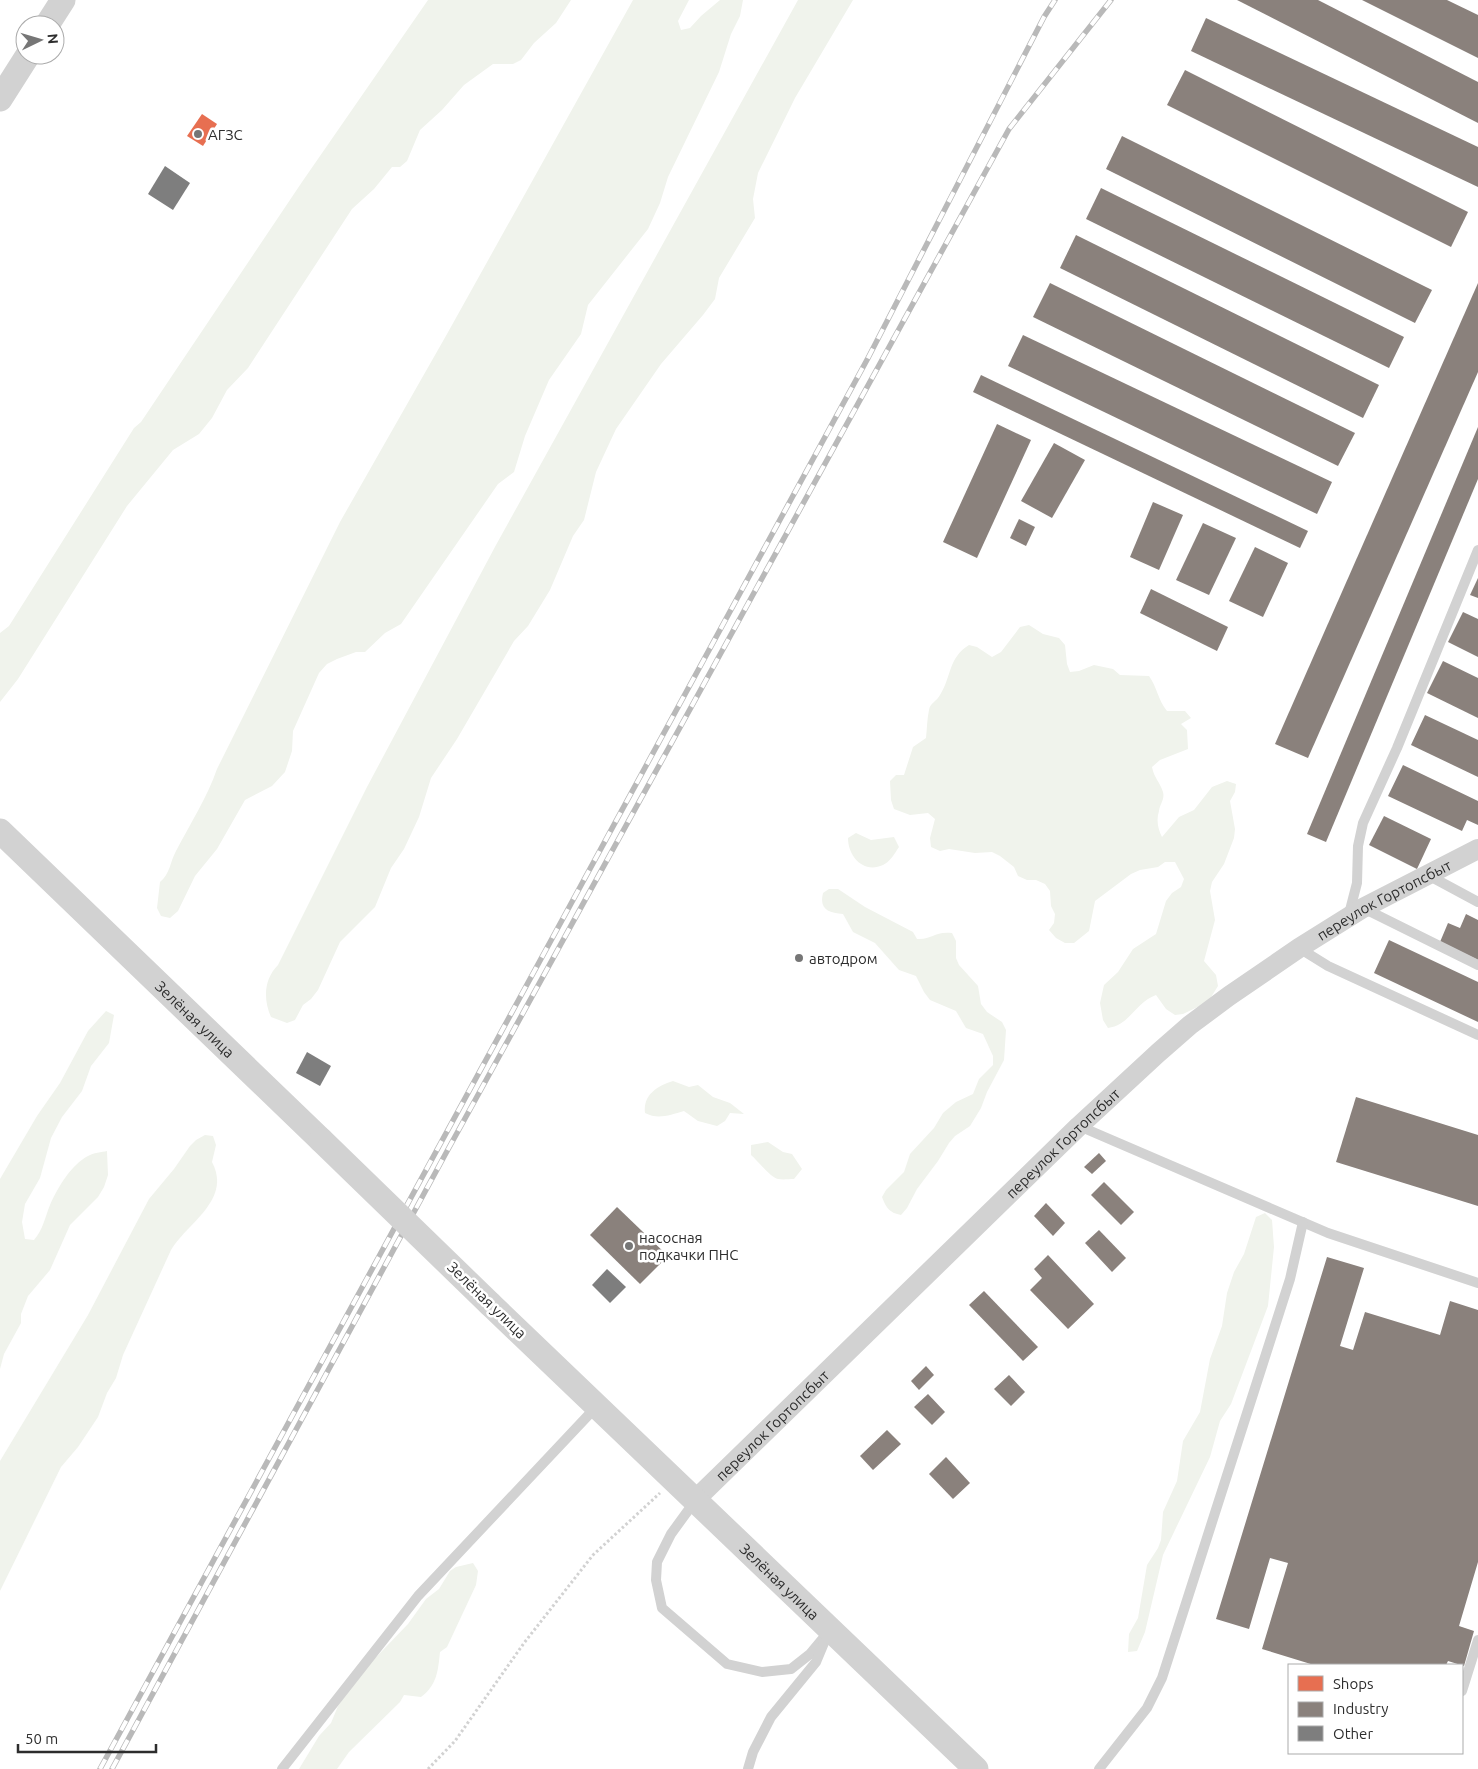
<svg xmlns="http://www.w3.org/2000/svg" width="1478" height="1769" viewBox="0 0 1478 1769" font-family="Ubuntu,sans-serif">
<style>
.green{fill:#f0f3ec}
.shops{fill:#e76f51}
.industry{fill:#8a817c}
.building{fill:#7e7e7e}
.lines{fill:none;stroke-linecap:round;stroke-linejoin:round}
.path{stroke:#d2d2d2;stroke-width:3;stroke-dasharray:2.5 2.5;stroke-linecap:butt}
.service{stroke:#d2d2d2;stroke-width:10}
.minor{stroke:#d2d2d2;stroke-width:20}
.tertiary{stroke:#d2d2d2;stroke-width:25}
.rail-casing{stroke:#b9b9b9;stroke-width:5.5}
.rail{stroke:#fff;stroke-width:4;stroke-dasharray:11;stroke-linecap:butt}
.tertiary-bridge{stroke:#d2d2d2;stroke-width:25}
.poi-dot{fill:#767676;stroke:#fff;stroke-width:2}
.labels{text-anchor:middle;dominant-baseline:central;stroke-width:5;stroke-linejoin:round;paint-order:stroke}
.poi-label{font-size:15px;fill:#2d2d2d;stroke:#fff;text-anchor:start}
.street-label{font-size:15px;fill:#2d2d2d;stroke:#fff}
</style>
<rect width="100%" height="100%" fill="#fff"/>
<g class="green">
<path d="M428 0H571L556 23 534 43 521 60 513 64H493L464 85 442 110 420 130 407 161 400 167H392L374 189 352 209 248 368 227 390 212 418 199 434 173 450 127 506 18 679 0 702V633L9 626 134 428 141 422 302 182Z"/>
<path d="M633 0H689L678 21 681 30 690 28 701 16 720 0H743L740 16 731 34 719 72 668 177 660 203 648 229 588 305 581 334 549 380 525 436 514 472 498 484 401 624 385 633 365 652H356L337 659 327 664 319 673 293 731 292 751 285 772 272 786 245 800 217 849 195 876 178 911 170 918 161 916 157 908 160 882C170 874 170 862 176 851 190 824 207 798 217 769L340 522 447 334Z"/>
<path d="M798 0H853L795 98 758 173 753 199 755 218 719 278 715 299 703 315 661 364 616 429 596 472 584 520 573 536 550 590 528 626 514 641 457 739 431 778 419 817 404 849 391 868 375 907 340 942 318 990 311 999 303 1005 295 1020 287 1023 271 1017C263 999 264 979 278 965L367 787 496 545Z"/>
<path d="M1029 625 1043 634 1059 638 1065 645 1067 664 1070 672 1079 671 1094 665 1113 669 1120 675 1149 676C1157 687 1158 700 1167 711H1185L1191 718 1181 724 1187 730 1188 749 1160 760 1152 767C1154 778 1160 782 1163 792 1165 799 1160 804 1159 811 1156 820 1158 829 1162 837L1179 817 1194 810 1212 787 1227 781 1236 784 1235 792 1230 801 1235 829 1234 838 1224 864 1212 882 1210 891 1215 920 1204 961 1216 975 1218 986 1208 1002 1183 1014 1175 1015 1166 1009 1156 995C1136 1002 1130 1025 1108 1028L1103 1020 1100 1003 1104 985 1118 972 1133 949 1156 934 1166 901 1172 893 1181 887 1184 879 1175 862H1165L1158 867 1140 870 1131 874 1095 901 1089 931 1074 943H1065L1056 938 1049 930 1054 923 1055 914 1051 906 1050 891 1045 884 1036 880H1027L1018 876 1014 867 1000 856 992 852 975 853 949 849 940 851 931 847 930 838 935 819 928 813 910 815 894 809 891 800 890 781 896 775H904L913 747 926 738C927 729 927 719 929 710 930 703 937 701 940 695 952 676 948 658 969 645L977 647 992 657 1001 652 1020 627Z"/>
<path d="M856 833 871 840 894 837 899 847C895 853 890 862 883 865 863 874 848 856 848 838Z"/>
<path d="M829 889H838L865 907 913 932 917 939C932 940 934 931 952 933L956 941V958L959 965 978 986 981 1004 987 1012 1002 1022 1006 1030 1004 1060 987 1092 981 1108 970 1126 955 1136 949 1143 938 1161 917 1189 907 1208 901 1215C890 1213 886 1208 882 1197L886 1190 904 1172 910 1154 934 1128 943 1113 956 1102 973 1094 979 1079 993 1065V1056L983 1034 966 1028 956 1011 930 1000 924 992 916 976 899 970 875 943 853 932 843 914C828 913 819 909 823 893Z"/>
<path d="M106 1011 114 1015 109 1043 91 1066 82 1091 62 1117 51 1138 40 1178 25 1204 22 1222 25 1239 34 1240C43 1230 45 1217 50 1205 58 1187 71 1165 88 1156 93 1153 102 1152 107 1151L108 1175 104 1187 98 1197 70 1225 50 1270 28 1296 21 1314V1323L4 1354 0 1369V1179L37 1116 60 1083 88 1031Z"/>
<path d="M673 1081 689 1087 698 1085 713 1097 730 1103 744 1114 730 1113 725 1121 717 1126 698 1121 684 1111C670 1115 658 1120 645 1113 643 1095 657 1086 673 1081Z"/>
<path d="M205 1135 213 1136 216 1145 212 1162C232 1200 188 1222 171 1250L123 1355 116 1378 107 1393 98 1417 78 1447 61 1467 0 1591V1461L88 1315 149 1199 174 1169 190 1146 196 1140Z"/>
<path d="M768 1142 783 1152 792 1154 802 1169 794 1179C789 1179 783 1180 778 1179 771 1178 758 1161 751 1155V1145Z"/>
<path d="M1265 1213 1272 1220 1274 1247 1268 1306 1231 1404 1220 1421 1210 1457 1163 1555 1145 1632 1137 1651 1128 1652 1129 1634 1138 1618 1147 1565 1158 1548 1161 1540 1163 1512 1177 1481 1183 1441 1200 1412 1210 1359 1222 1326 1227 1293 1234 1272 1244 1254 1256 1217Z"/>
<path d="M473 1563 478 1571 476 1585 447 1647 440 1652C438 1671 437 1685 421 1697L404 1695 400 1702 349 1752 337 1769H299L319 1736 331 1723 338 1706 359 1675 408 1624 426 1599 439 1589 450 1571 456 1567Z"/>
</g>
<path class="shops" d="M202 114 217 124 203 146 187 136Z"/>
<g class="industry">
<path d="M1237 0H1318L1478 82V123Z"/>
<path d="M1362 0H1447L1478 15V58Z"/>
<path d="M1206 18 1478 147V187L1191 51Z"/>
<path d="M1185 70 1468 212 1451 247 1167 105Z"/>
<path d="M1122 136 1432 290 1415 323 1106 169Z"/>
<path d="M1101 188 1404 337 1389 368 1086 219Z"/>
<path d="M1076 235 1379 385 1363 418 1060 268Z"/>
<path d="M1050 283 1355 433 1338 466 1033 317Z"/>
<path d="M1478 283V372L1308 758 1275 744Z"/>
<path d="M1023 335 1332 482 1317 514 1008 366Z"/>
<path d="M981 375 1308 531 1300 548 973 392Z"/>
<path d="M997 424 1031 440 977 558 943 542Z"/>
<path d="M1478 427V479L1326 842 1307 834Z"/>
<path d="M1054 443 1085 460 1052 518 1021 501Z"/>
<path d="M1153 502 1183 515 1159 570 1130 557Z"/>
<path d="M1019 519 1035 527 1026 546 1010 538Z"/>
<path d="M1203 523 1236 538 1209 595 1176 580Z"/>
<path d="M1255 547 1288 563 1263 617 1229 601Z"/>
<path d="M1478 578V598L1470 595Z"/>
<path d="M1151 589 1228 627 1217 651 1140 613Z"/>
<path d="M1463 612 1478 619V657L1448 642Z"/>
<path d="M1443 661 1478 678V718L1427 693Z"/>
<path d="M1425 715 1478 740V777L1411 745Z"/>
<path d="M1403 765 1478 801V825L1467 820 1462 831 1388 796Z"/>
<path d="M1384 816 1431 839 1417 869 1369 845Z"/>
<path d="M1466 914 1478 920V960L1440 942 1448 923 1460 928Z"/>
<path d="M1389 940 1478 982V1022L1374 973Z"/>
<path d="M1356 1097 1478 1135V1206L1336 1162Z"/>
<path d="M1099 1153 1106 1161 1092 1174 1084 1167Z"/>
<path d="M1104 1182 1134 1212 1121 1225 1091 1195Z"/>
<path d="M1046 1203 1065 1223 1053 1236 1034 1216Z"/>
<path d="M617 1207 668 1256 640 1284 590 1235Z"/>
<path d="M1099 1230 1126 1258 1112 1272 1085 1243Z"/>
<path d="M1048 1255 1094 1304 1068 1329 1030 1290 1042 1278 1034 1269Z"/>
<path d="M1327 1257 1364 1268 1340 1346 1353 1350 1365 1312 1440 1335 1450 1301 1478 1310V1562L1459 1626 1474 1631 1464 1666 1448 1661 1446 1665H1314L1262 1649 1288 1563 1270 1558 1249 1629 1216 1619Z"/>
<path d="M984 1291 1038 1347 1023 1361 969 1305Z"/>
<path d="M926 1366 934 1375 919 1390 911 1381Z"/>
<path d="M1009 1375 1025 1392 1011 1406 994 1389Z"/>
<path d="M928 1394 945 1412 932 1425 914 1407Z"/>
<path d="M887 1430 901 1444 873 1470 860 1456Z"/>
<path d="M946 1457 970 1483 953 1499 929 1474Z"/>
</g>
<g class="building">
<path d="M165 166 190 183 173 210 148 194Z"/>
<path d="M307 1052 331 1066 320 1086 296 1073Z"/>
<path d="M607 1269 626 1287 610 1303 592 1285Z"/>
</g>
<g class="lines">
<path class="path" d="M428 1769 455 1741 524 1643 593 1555 660 1493"/>
<g class="service">
<path d="M1426 874 1478 902"/>
<path d="M1363 908 1478 965"/>
<path d="M1349 914 1357 883 1358 846 1363 823 1397 748 1478 550"/>
<path d="M1299 948 1328 966 1478 1035"/>
<path d="M1079 1126 1328 1233 1478 1283"/>
<path d="M695 1501 671 1534 657 1562 656 1580 662 1608 727 1664 762 1672 791 1669 810 1654 830 1630"/>
<path d="M1462 1691 1478 1640"/>
<path d="M282 1769 418 1596 597 1406"/>
<path d="M748 1769 753 1752 771 1717 816 1662 826 1638"/>
<path d="M1099 1769 1147 1708 1162 1678 1290 1279 1303 1222"/>
</g>
<path class="minor" id="s1" d="M696 1499 1079 1126 1158 1053 1190 1025 1229 996 1299 948 1363 908 1478 849"/>
<g class="tertiary">
<path d="M47 25 63 0"/>
<path d="M0 99 28 55"/>
<path id="s2" d="M0 831 321 1140"/>
<path id="s3" d="M490 1304 976 1769"/>
</g>
<defs>
<g id="rail">
<path d="M100 1769 868 358 1044 17 1055 0"/>
<path d="M112 1769 446 1153 1009 129 1111 0"/>
</g>
</defs>
<use href="#rail" class="rail-casing"/>
<use href="#rail" class="rail"/>
<path class="tertiary-bridge" d="M321 1140 490 1304"/>
</g>
<g class="poi-dot">
<circle cx="198" cy="134" r="5"/>
<circle cx="799" cy="958" r="5"/>
<circle cx="629" cy="1246" r="5"/>
</g>
<g class="labels">
<g class="poi-label">
<text x="208" y="134">АГЗС</text>
<text x="809" y="958">автодром</text>
<text x="639" y="1237">насосная<tspan x="639" dy="17">подкачки ПНС</tspan></text>
</g>
<g class="street-label">
<text stroke="none"><textPath href="#s1" startOffset="916">переулок Гортопсбыт</textPath></text>
<text stroke="none"><textPath href="#s2" startOffset="271">Зелёная улица</textPath></text>
<text stroke="none"><textPath href="#s1" startOffset="511">переулок Гортопсбыт</textPath></text>
<text transform="translate(487 1300) rotate(44)">Зелёная улица</text>
<text stroke="none"><textPath href="#s1" startOffset="106">переулок Гортопсбыт</textPath></text>
<text stroke="none"><textPath href="#s3" startOffset="401">Зелёная улица</textPath></text>
</g>
</g>
<rect x="1288" y="1664" width="175" height="90" fill="#ffffff" stroke="#ababab"/>
<rect x="1298" y="1676" width="25" height="15" fill="#e76f51" stroke="#ababab"/>
<text x="1333" y="1689" font-size="15" fill="#2d2d2d">Shops</text>
<rect x="1298" y="1702" width="25" height="15" fill="#8a817c" stroke="#ababab"/>
<text x="1333" y="1714" font-size="15" fill="#2d2d2d">Industry</text>
<rect x="1298" y="1726" width="25" height="15" fill="#7e7e7e" stroke="#ababab"/>
<text x="1333" y="1739" font-size="15" fill="#2d2d2d">Other</text>
<g transform="translate(40 40) rotate(85)"><circle r="24" fill="#ffffff" stroke="#ababab"/>
<path d="M0-4L9 19L0 12L-9 19Z" fill="#767676"/>
<text y="-8" font-size="14" font-weight="bold" text-anchor="middle" fill="#2d2d2d">N</text>
</g>
<path d="M18 1744v8h138v-8" fill="none" stroke="#2d2d2d" stroke-width="2.5"/>
<text x="25" y="1744" font-size="15" fill="#2d2d2d" stroke="#ffffff" stroke-width="4" paint-order="stroke">50 m</text>
</svg>
